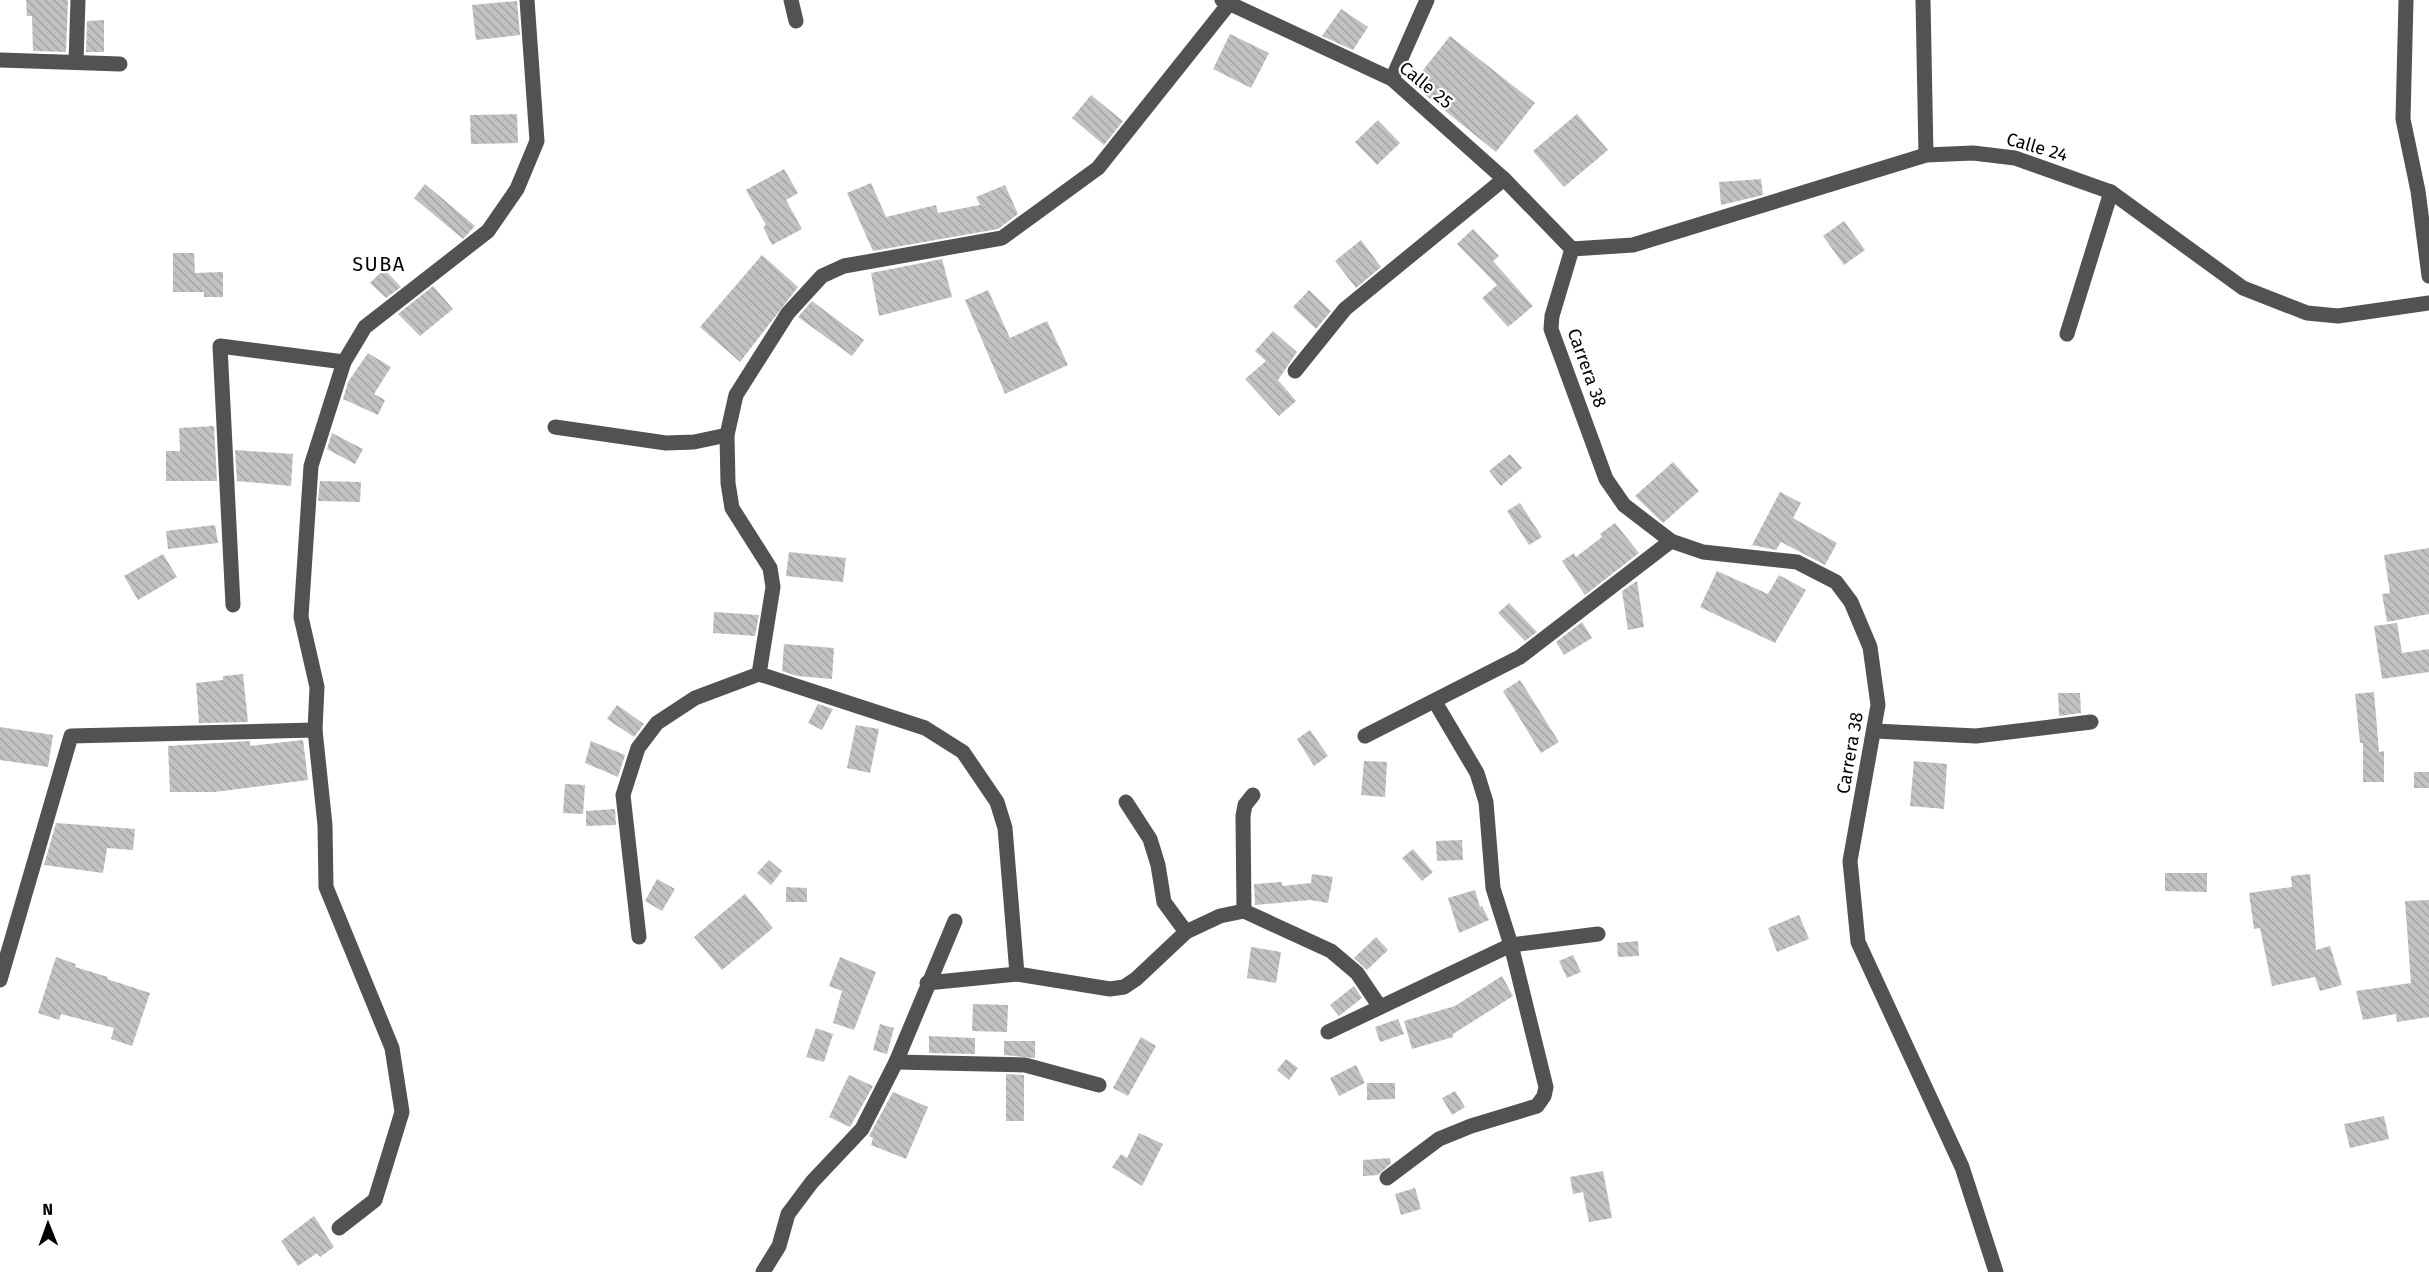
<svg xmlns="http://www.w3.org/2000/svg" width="2429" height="1272" viewBox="0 0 2429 1272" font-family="'Fira Sans',sans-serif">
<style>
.building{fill:url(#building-back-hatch)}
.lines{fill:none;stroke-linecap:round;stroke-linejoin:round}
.minor{stroke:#525252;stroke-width:15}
.labels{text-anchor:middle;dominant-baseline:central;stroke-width:4.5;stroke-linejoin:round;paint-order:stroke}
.street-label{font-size:18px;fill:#000;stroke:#fff}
.neighbourhood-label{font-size:20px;letter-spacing:1.5px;fill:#000;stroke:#fff}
</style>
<defs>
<pattern id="building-back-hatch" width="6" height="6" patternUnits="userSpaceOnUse" patternTransform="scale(1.5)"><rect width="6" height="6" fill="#c2c2c2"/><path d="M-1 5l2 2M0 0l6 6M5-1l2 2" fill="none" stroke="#a5a5a5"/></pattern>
</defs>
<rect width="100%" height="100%" fill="#fff"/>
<g class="building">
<path d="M26 0H68L66 52 33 51 32 16H27Z"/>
<path d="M517 1 520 35 476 40 472 5Z"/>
<path d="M1341 9 1368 27 1353 50 1322 36Z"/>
<path d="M104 20V52H86L87 21Z"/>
<path d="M1230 34 1269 53 1251 88 1213 69Z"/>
<path d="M1450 36 1535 103 1496 152 1412 84Z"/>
<path d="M1091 95 1123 121 1104 145 1072 118Z"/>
<path d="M517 114 518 143 471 144 470 115Z"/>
<path d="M1577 114 1608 150 1564 187 1533 151Z"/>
<path d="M1378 120 1400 143 1377 165 1355 142Z"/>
<path d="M784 169 798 193 786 200 802 229 772 245 763 227 766 225 746 190Z"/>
<path d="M1761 179 1763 195 1721 205 1719 182Z"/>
<path d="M871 183 886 217 936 205 938 213 980 205 976 197 1005 185 1018 214 998 229 873 251 847 193Z"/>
<path d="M425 184 475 226 463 239 414 198Z"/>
<path d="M1844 221 1865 250 1844 265 1823 236Z"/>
<path d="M1473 229 1499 256 1493 261 1533 306 1508 327 1482 298 1497 285 1457 244Z"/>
<path d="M1361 240 1381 267 1356 288 1335 261Z"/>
<path d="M173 253H194L195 273 223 272V297H204V292H173Z"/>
<path d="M762 255 798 287 740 362 700 327Z"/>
<path d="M942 259 952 297 879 316 871 273Z"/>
<path d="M384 269 401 287 386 298 370 283Z"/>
<path d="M433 286 453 309 420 336 398 314Z"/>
<path d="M988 290 1010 338 1047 321 1068 365 1005 394 965 300Z"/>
<path d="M1309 290 1331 311 1316 329 1293 307Z"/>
<path d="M812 301 864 340 852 356 798 317Z"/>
<path d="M1273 331 1297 352 1278 380 1296 401 1279 416 1245 379 1266 361 1255 351Z"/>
<path d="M368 353 391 367 374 394 385 400 378 415 343 399 348 382Z"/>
<path d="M214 426 217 481H166V451H180L179 428Z"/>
<path d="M332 433 363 449 355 464 327 449Z"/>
<path d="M235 450 293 454 291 486 237 481Z"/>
<path d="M1510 454 1522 468 1501 486 1489 471Z"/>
<path d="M1673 462 1699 491 1663 523 1635 496Z"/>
<path d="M320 481 361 482 360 502 318 501Z"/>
<path d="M1780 492 1801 503 1793 518 1837 543 1825 565 1781 542 1776 550 1752 545Z"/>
<path d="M1520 503 1542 537 1529 545 1507 511Z"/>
<path d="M1615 523 1639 553 1585 595 1562 561 1574 553 1576 557 1602 537 1600 534Z"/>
<path d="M215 525 218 543 168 549 166 531Z"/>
<path d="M2429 548V614L2387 622 2382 594 2390 593 2384 555Z"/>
<path d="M789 552 846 558 843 582 786 576Z"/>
<path d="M163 554 177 577 138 600 124 576Z"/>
<path d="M1717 571 1768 594 1779 575 1806 590 1775 643 1700 607Z"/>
<path d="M1637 581 1644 627 1628 630 1622 591Z"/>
<path d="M1509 603 1537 632 1525 641 1498 613Z"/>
<path d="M714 612 759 615 755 636 713 633Z"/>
<path d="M1582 622 1592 638 1564 655 1556 642Z"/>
<path d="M2397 623 2402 653 2429 649V672L2382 679 2374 626Z"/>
<path d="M784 644 834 648 832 679 797 676 782 671Z"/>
<path d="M243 674 248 722 199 723 196 683 223 680V676Z"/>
<path d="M1520 680 1559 742 1541 753 1503 691Z"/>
<path d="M2374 692 2379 752 2384 751V782H2363V743H2360L2355 694Z"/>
<path d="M2058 693H2080L2081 713 2059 716Z"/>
<path d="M818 704 833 709 822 730 808 723Z"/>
<path d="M617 705 644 724 634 737 607 719Z"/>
<path d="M856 725 879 729 870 773 847 768Z"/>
<path d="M0 727 53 735 48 767 0 760Z"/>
<path d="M1310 730 1328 756 1314 766 1297 739Z"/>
<path d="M303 740 308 780 214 792H170L168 746 250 741V746Z"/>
<path d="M591 741 625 755 618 777 585 763Z"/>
<path d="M1364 761 1387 762 1385 797 1361 795Z"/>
<path d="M1914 761 1947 764 1944 809 1910 806Z"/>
<rect x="2414" y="772" width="15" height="16"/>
<path d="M565 784 585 785 583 814 563 813Z"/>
<path d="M615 809 616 825 586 826V811Z"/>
<path d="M56 823 135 829 133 850 107 848 103 873 44 865Z"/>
<path d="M1462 840 1463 860 1437 861 1436 841Z"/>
<path d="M1413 849 1433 872 1422 881 1402 858Z"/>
<path d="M769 860 782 871 771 885 757 873Z"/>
<path d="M2165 873H2207V892L2165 891Z"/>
<path d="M1312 874 1333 877 1328 903 1310 900 1255 905 1254 884 1282 882V886L1311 883Z"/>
<path d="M2310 874 2316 950 2330 946 2342 985 2320 991 2315 977 2272 986 2260 928 2254 929 2249 893 2292 887 2291 876Z"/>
<path d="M657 879 675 889 662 911 645 901Z"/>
<path d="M786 887 807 888V902H786Z"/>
<path d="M1475 890 1480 907 1482 906 1489 920 1459 933 1448 898Z"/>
<path d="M745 894 773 928 722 970 694 937Z"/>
<path d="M2429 900V1017L2397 1022 2396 1014 2363 1020 2356 991 2411 983 2405 901Z"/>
<path d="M1799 915 1809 939 1777 952 1768 928Z"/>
<path d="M1376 937 1388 950 1367 970 1354 958Z"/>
<path d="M1638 941 1639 956 1618 957 1617 943Z"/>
<path d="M1251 947 1281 952 1276 983 1247 978Z"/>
<path d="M1573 955 1581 972 1567 978 1559 961Z"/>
<path d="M56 957 76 964 75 967 108 977 107 979 150 993 132 1046 111 1039 114 1028 61 1014 59 1020 38 1013Z"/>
<path d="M840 957 876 972 854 1030 833 1023 842 991 829 986Z"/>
<path d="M1502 976 1513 996 1453 1034V1037L1412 1049 1404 1021 1455 1006Z"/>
<path d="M1354 986 1362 998 1339 1016 1330 1005Z"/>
<path d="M973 1004 1008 1005 1007 1032 972 1031Z"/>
<path d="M1398 1019 1404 1034 1380 1042 1375 1027Z"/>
<path d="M880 1024 894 1028 887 1054 873 1050Z"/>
<path d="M816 1028 833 1034 824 1062 806 1057Z"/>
<path d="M929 1036 975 1038V1054L929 1053Z"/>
<path d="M1141 1037 1156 1046 1128 1096 1113 1088Z"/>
<path d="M1004 1041H1035V1058L1004 1055Z"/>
<path d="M1286 1059 1298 1068 1289 1080 1277 1070Z"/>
<path d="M1356 1065 1365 1083 1339 1096 1330 1078Z"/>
<path d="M1006 1074 1024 1075V1121H1006Z"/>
<path d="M849 1075 873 1086 850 1127 829 1117Z"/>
<path d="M1367 1083H1395V1099L1367 1100Z"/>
<path d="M1455 1091 1465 1107 1452 1115 1442 1098Z"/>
<path d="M893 1092 928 1107 906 1159 871 1145 873 1138 869 1136Z"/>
<path d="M2384 1116 2389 1139 2350 1148 2344 1124Z"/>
<path d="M1139 1133 1163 1144 1142 1186 1112 1167 1121 1154 1127 1158Z"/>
<path d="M1390 1158 1391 1163 1378 1175 1363 1176V1160Z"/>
<path d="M1603 1171 1612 1218 1589 1222 1583 1192 1573 1194 1570 1177Z"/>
<path d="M1415 1188 1421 1209 1401 1215 1395 1194Z"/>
<path d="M314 1216 334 1247 320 1257 317 1253 298 1266 281 1241Z"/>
</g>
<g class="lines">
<g class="minor">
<path d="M791 0 796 21"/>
<path d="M1222 0 1392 79 1504 179 1572 249"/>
<path d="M1923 0 1926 155"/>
<path d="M2406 0 2403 119 2418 191 2429 276"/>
<path d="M0 60 120 64"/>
<path d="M76 62 78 0"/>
<path d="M1392 79 1427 0"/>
<path d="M1572 249 1552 316 1551 329 1606 479 1624 505 1671 541 1703 552 1797 562 1836 582 1851 602 1870 647 1878 705 1850 861 1858 942 1962 1167 1996 1272"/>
<path d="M1572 249 1633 245 1926 155 1973 153 2015 158 2111 192 2243 288 2307 313 2338 316 2429 303"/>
<path d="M2067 334 2111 192"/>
<path d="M1295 371 1345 309 1504 179"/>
<path d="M555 427 666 443 694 442 727 435"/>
<path d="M233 605 220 346 344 362"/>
<path d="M759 674 925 728 963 752 997 802 1005 828 1017 974"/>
<path d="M1875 731 1976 736 2091 722"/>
<path d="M1365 736 1520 657 1671 541"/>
<path d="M1126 802 1150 839 1158 865 1164 902 1186 932"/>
<path d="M1244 911 1243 816 1245 805 1253 795"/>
<path d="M639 937 623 795 638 748 657 723 695 698 759 674 773 587 770 568 732 508 728 483 727 435 736 395 788 313 822 276 844 266 1002 238 1098 168 1228 5"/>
<path d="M0 980 71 736 315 730"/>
<path d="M927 983 1017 974 1110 989 1124 987 1136 979 1186 932 1220 916 1244 911 1331 951 1357 973 1380 1007"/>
<path d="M1328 1032 1511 945 1598 934"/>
<path d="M896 1062 1025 1065 1099 1085"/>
<path d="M1387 1178 1439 1139 1471 1126 1537 1106 1544 1096 1546 1087 1511 945 1493 888 1486 802 1477 773 1435 702"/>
<path d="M339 1228 375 1200 402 1112 392 1048 326 887 325 825 315 730 317 687 301 617 311 466 344 362 365 327 488 231 517 189 537 141 527 0"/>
<path d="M763 1272 779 1246 788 1214 812 1182 862 1129 896 1062 955 921"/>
</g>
</g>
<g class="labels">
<g class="street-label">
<text transform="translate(1426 85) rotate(39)">Calle 25</text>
<text transform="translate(2037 147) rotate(16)">Calle 24</text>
<text transform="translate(1587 368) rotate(70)">Carrera 38</text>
<text transform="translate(1850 753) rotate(-80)">Carrera 38</text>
</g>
<g class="neighbourhood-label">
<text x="379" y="264">SUBA</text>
</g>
</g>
<g transform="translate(48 1224) rotate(359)" stroke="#ffffff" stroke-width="4.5" paint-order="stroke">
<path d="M0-4.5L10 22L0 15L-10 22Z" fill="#000000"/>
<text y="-9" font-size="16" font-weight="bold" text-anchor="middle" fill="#000000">N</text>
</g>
</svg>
